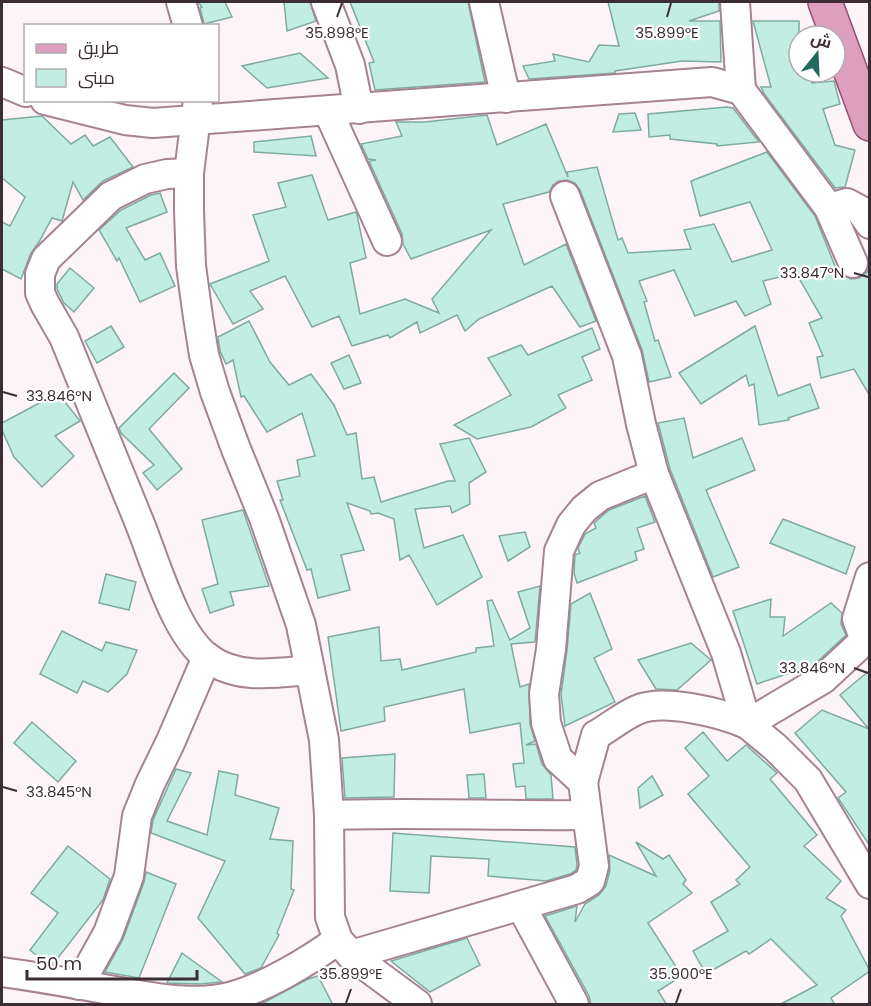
<svg xmlns="http://www.w3.org/2000/svg" width="871" height="1006" viewBox="0 0 871 1006" font-family="Poppins,Cairo,sans-serif">
<style>
.building{fill:#c1ede3;stroke:#7faaa0;stroke-width:1.5}
.lines{fill:none;stroke-linecap:round;stroke-linejoin:round}
.minor-casing{stroke:#a78392;stroke-width:32}
.major-casing{stroke:#964e70;stroke-width:36}
.minor{stroke:#fff;stroke-width:28}
.major{stroke:#dd9fbd;stroke-width:33}
.ticks{fill:none;stroke:#3b2d33;stroke-width:2}
.ticks-label{font-size:15px;text-anchor:middle;fill:#3b2d33;stroke:#fff;stroke-width:4.5;stroke-linejoin:round;paint-order:stroke}
</style>
<rect width="100%" height="100%" fill="#fcf4f7"/>
<g class="building">
<path d="M198 2H225L232 17 204 24 200 8 202 7Z"/>
<path d="M284 2H310L316 21 287 31Z"/>
<path d="M350 2H468L485 82 375 90 369 63 374 62Z"/>
<path d="M608 2H719V11L689 21H720L721 62 682 61 615 71V73L529 79 523 66 555 61 553 54 589 62 599 45 619 46Z"/>
<path d="M753 21H799V72H811L812 83 834 81 840 104 823 109 835 145 855 150 845 187 835 188 765 95 761 87H771Z"/>
<path d="M300 53 328 78 267 88 242 66Z"/>
<path d="M727 107 733 108 759 142 717 146V144L670 139V135L649 137 648 114Z"/>
<path d="M635 113 641 130 613 132 619 114Z"/>
<path d="M487 115 497 145 546 124 568 177 567 172 597 167 618 240 622 238 628 253 691 249 684 230 714 224 732 262 772 250 750 202 700 216 691 181 767 152 815 216 837 271 851 279 859 278 867 272 870 263V396L854 369 821 378 817 357 823 356 809 323 822 318 796 273 763 281 771 304 745 316 736 301 695 316 674 270 639 281 647 301 644 302 655 341 658 340 671 377 649 382 642 350 580 190 575 183 567 180 559 181 553 185 549 192 503 204 524 265 566 244 596 321 580 327 552 286 479 319 465 331 457 315 420 333 417 322 390 338 388 335 352 346 339 316 312 327 285 276 250 291 263 309 233 324 210 284 269 261 253 215 286 207 278 183 312 175 328 220 356 212 357 215 366 258 350 263 360 314 405 299 439 313 432 299 491 230 411 259 403 244 402 234 369 161 376 160 368 159 361 144 402 136 396 122H425Z"/>
<path d="M42 116 71 144 85 135 93 146 110 137 133 167 103 181 83 200 73 182 62 221 52 218 39 242 31 253 21 279 2 269V222L10 226 25 197 2 178V120Z"/>
<path d="M311 136 316 156 254 152V142Z"/>
<path d="M160 193 167 212 126 228 145 260 160 253 175 286 140 302 119 258 117 261 99 230 121 210 151 195Z"/>
<path d="M70 268 94 288 74 312 64 303 57 289V284Z"/>
<path d="M249 321 270 362 289 385 311 374 334 405 347 435 356 433 362 479 374 477 381 502 448 481H455L440 444 469 438 486 472 469 483 470 504 452 513 450 506 415 509 424 548 463 535 482 577 437 605 409 555 400 560 394 519 378 513 371 514 370 511 347 503 364 550 341 555 350 590 318 598 311 569 307 570 280 500H283L277 481 300 476 297 460 315 456 302 413 267 432 244 396 241 397 233 360 226 364 220 351 218 337Z"/>
<path d="M111 326 124 347 97 363 85 341Z"/>
<path d="M755 326 778 396 810 384 819 408 788 418 789 420 759 425 754 384 749 386 746 375 701 404 679 373Z"/>
<path d="M592 328 600 349 582 357 592 380 558 395 566 408 531 427 477 439 454 425 511 395 488 358 521 345 528 355Z"/>
<path d="M349 355 361 383 344 389 331 363Z"/>
<path d="M174 373 189 388 149 429 182 469 157 490 143 473 154 465 121 433 119 428Z"/>
<path d="M58 393 80 421 55 436 74 456 42 487 14 457 2 430V423Z"/>
<path d="M684 418 693 458 742 438 755 470 706 490 739 567 713 577 670 469 658 423Z"/>
<path d="M645 496 655 522 637 528 644 549 635 552 637 560 577 583 574 573 575 555 580 553 578 548 585 534 596 528 594 523 609 510Z"/>
<path d="M243 510 269 586 230 592 234 605 210 613 202 589 218 584 202 520Z"/>
<path d="M783 519 855 547 846 574 770 543Z"/>
<path d="M525 532 530 547 508 561 499 536Z"/>
<path d="M106 574 136 582 129 610 99 603Z"/>
<path d="M540 586 535 642 511 644 520 687 529 684 530 724 535 741 526 745 536 744 542 764 551 775 553 799H526L525 786 516 787 513 764 524 763 520 723 470 733 464 689 384 707 385 721 341 731 328 637 379 627 381 661 400 659 402 670 476 652V648L494 646 487 601 492 600 510 640 530 628 518 592Z"/>
<path d="M590 593 612 649 594 658 615 702 565 726 561 695 567 650 571 604Z"/>
<path d="M771 599 770 617H785L783 636 831 603 842 613 841 624 846 635 814 665 757 684 733 611Z"/>
<path d="M62 631 102 651 106 642 137 650 127 674 108 692 83 681 77 693 40 674Z"/>
<path d="M691 643 711 660 677 690 656 689 638 660Z"/>
<path d="M870 670V846L838 798 846 792 795 733 822 710 869 729 840 695Z"/>
<path d="M32 722 76 761 58 782 14 743Z"/>
<path d="M703 732 727 761 746 745 777 773 770 779 817 835 804 846 841 881 826 898 846 910 841 916 870 971 831 998 835 1005H779L817 985 771 939 749 954 746 951 706 974 693 951 728 931 711 902 740 884 736 880 750 867 688 794 709 776 685 748Z"/>
<path d="M395 754 394 797 345 798 342 758Z"/>
<path d="M176 769 191 773 167 821 207 835 219 771 238 775 235 795 279 808 270 839 293 841 291 889 294 890 277 933 279 935 261 968 245 974 198 918 225 861 151 833 153 820Z"/>
<path d="M484 774 486 798H469L467 775Z"/>
<path d="M652 776 663 795 640 808 638 788Z"/>
<path d="M393 833 575 847 577 865 576 870 570 874 546 881 488 876 489 859 431 856 429 893 390 891Z"/>
<path d="M636 842 663 859 669 855 686 880 683 884 692 893 648 923 682 976 658 991 667 1005H591L589 996 545 916 577 906 575 922 585 904 599 895 606 886 610 870 609 855 656 876Z"/>
<path d="M68 846 110 879 103 900 54 963 45 962 30 950 58 913 31 893Z"/>
<path d="M146 872 176 884 139 978 105 972 123 939 144 882Z"/>
<path d="M467 938 480 965 430 992 391 961Z"/>
<path d="M182 953 222 982 200 984 167 983Z"/>
<path d="M318 976 333 1005H259L308 979Z"/>
</g>
<g class="lines">
<defs>
<g id="minor">
<path d="M181 2 188 26"/>
<path d="M326 2 350 65 359 109"/>
<path d="M484 2 506 98"/>
<path d="M735 2 741 90"/>
<path d="M2 82 26 92"/>
<path d="M45 100 125 120 153 123 712 82 741 90 829 208 847 203 860 210 870 224"/>
<path d="M198 100 189 173V211L191 266 198 317 204 355 215 392 236 449 264 518 301 625 324 740 329 815 330 917 338 940 351 955 417 1004"/>
<path d="M328 111 387 241"/>
<path d="M189 173 167 174 145 179 111 196 46 259 40 274V293L45 304 64 337C89 399 115 462 140 524 155 561 175 634 208 658 238 680 275 673 310 670"/>
<path d="M565 196 627 356 641 424 654 474 726 653 747 724 775 747 808 780 870 884"/>
<path d="M829 208 853 263"/>
<path d="M583 782 596 735C610 727 623 716 637 710 663 698 722 713 747 724L823 679 865 640 857 619 870 577"/>
<path d="M329 815C415 812 501 816 587 815"/>
<path d="M521 906 574 1004"/>
<path d="M351 955 577 889 590 881 594 866 583 782 558 759 546 723 544 694 551 649 559 551 571 525 584 509 600 496 654 474"/>
<path d="M2 972C39 977 77 984 115 991 152 997 191 1006 229 997 263 989 309 961 338 940"/>
<path d="M79 985 108 933 129 876 137 816 150 784 170 743 207 657"/>
</g>
<path id="major" d="M825 2 870 124"/>
</defs>
<use href="#minor" class="minor-casing"/>
<use href="#major" class="major-casing"/>
<use href="#minor" class="minor"/>
<use href="#major" class="major"/>
</g>
<path class="ticks" d="M337 17 342 3M667 17 671 3M854 273 868 277M3 392 17 396M854 668 868 673M3 787 17 791M346 1003 351 989M676 1003 681 989"/>
<g class="ticks-label">
<text x="337" y="38">35.898°E</text>
<text x="667" y="38">35.899°E</text>
<text x="812" y="278">33.847°N</text>
<text x="59" y="401">33.846°N</text>
<text x="812" y="673">33.846°N</text>
<text x="59" y="797">33.845°N</text>
<text x="351" y="979">35.899°E</text>
<text x="681" y="979">35.900°E</text>
</g>
<rect width="871" height="1006" fill="none" stroke="#3b2d33" stroke-width="6"/>
<rect x="24" y="24" width="195" height="78" fill="#ffffff" stroke="#b1abad" stroke-width="1.5"/>
<rect x="36" y="44" width="30" height="9" fill="#dd9fbd" stroke="#b1abad" stroke-width="1.5"/>
<text x="78" y="54" font-size="18" fill="#3b2d33">طريق</text>
<rect x="36" y="69" width="30" height="18" fill="#c1ede3" stroke="#b1abad" stroke-width="1.5"/>
<text x="78" y="84" font-size="18" fill="#3b2d33">مبنى</text>
<g transform="translate(817 54) rotate(18)"><circle r="28" fill="#ffffff" stroke="#b1abad" stroke-width="1.5"/>
<path d="M0-4.5L10 22L0 15L-10 22Z" fill="#23695e"/>
<text y="-9" font-size="16" font-weight="bold" text-anchor="middle" fill="#3b2d33">ش</text>
</g>
<path d="M27 970v9h170v-9" fill="none" stroke="#3b2d33" stroke-width="3"/>
<text x="36" y="970" font-size="18" fill="#3b2d33" stroke="#ffffff" stroke-width="4.5" paint-order="stroke">50 m</text>
</svg>
